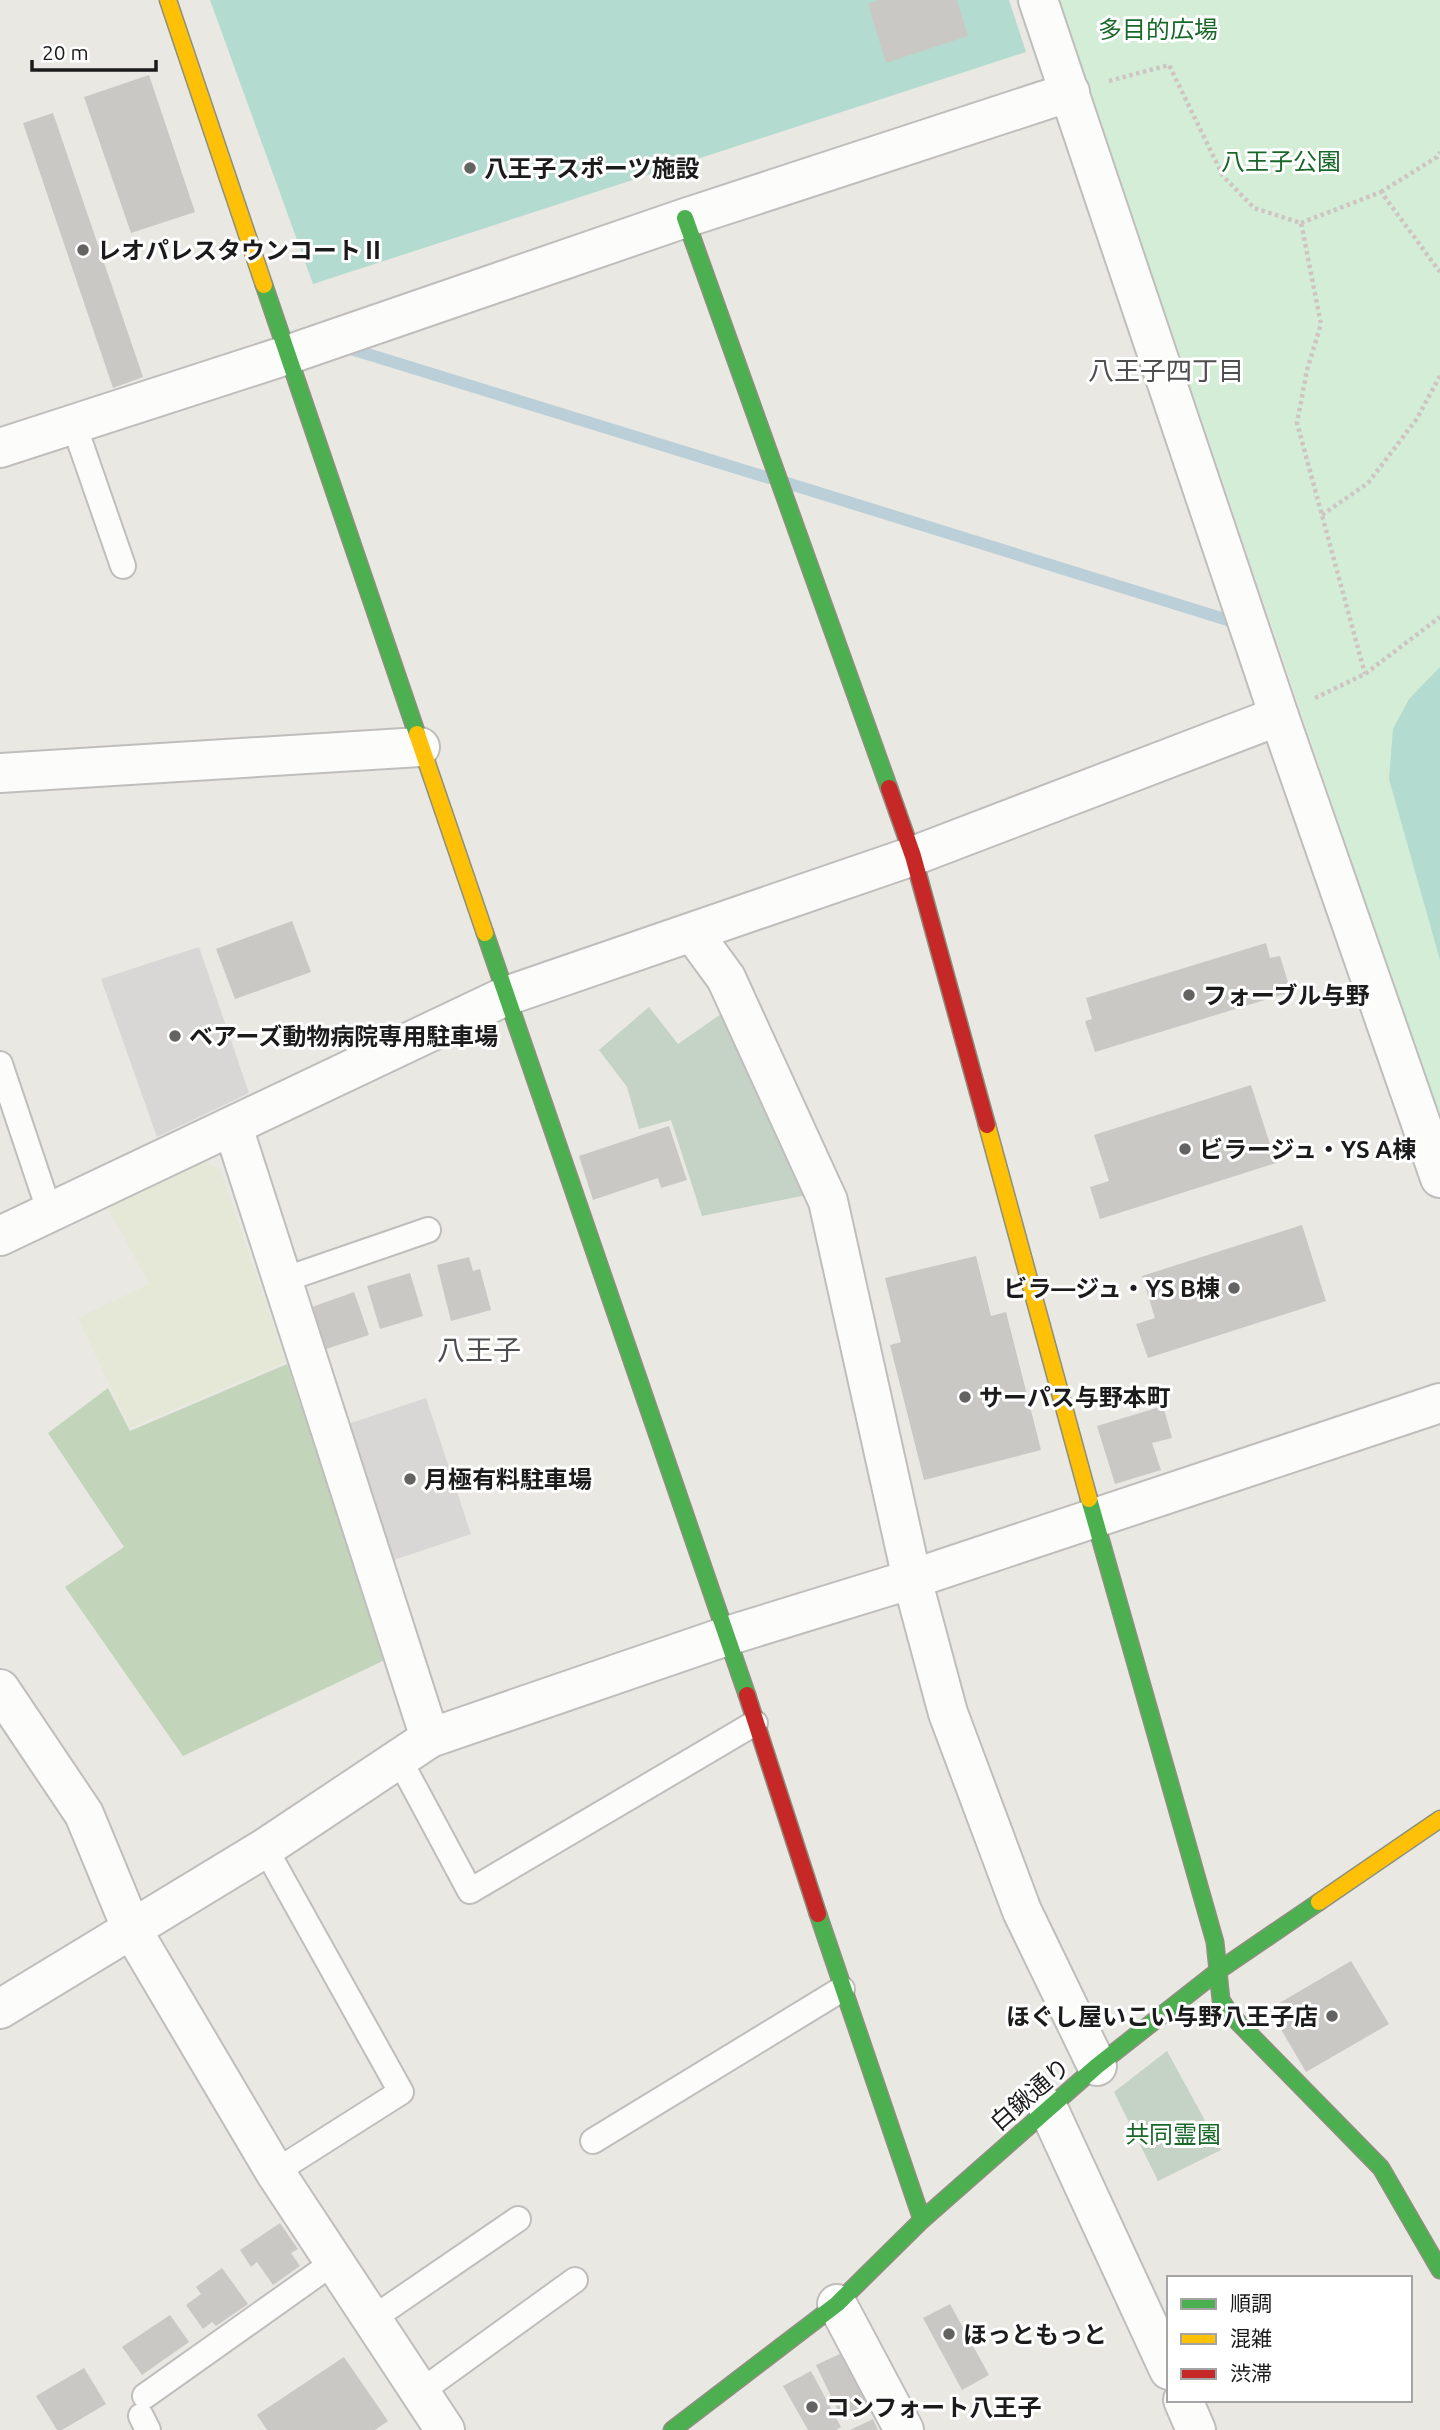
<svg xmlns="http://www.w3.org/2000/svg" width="1440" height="2430" viewBox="0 0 1440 2430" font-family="Ubuntu,'Noto Sans JP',sans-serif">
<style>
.residential{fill:#d8d7d5}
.farmland{fill:#e6e8d7}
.forest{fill:#c2d5bb}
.cemetery{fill:#c4d3c5}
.park{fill:#d4edd6}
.pitch{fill:#b4dbcf}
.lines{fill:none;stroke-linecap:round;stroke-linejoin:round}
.stream{stroke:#bbcfd8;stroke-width:12}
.building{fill:#cac8c5}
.lane-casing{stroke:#bfbebc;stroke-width:28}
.street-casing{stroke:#bfbebc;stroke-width:42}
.fast-casing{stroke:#8d907e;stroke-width:19}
.slow-casing{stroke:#8d907e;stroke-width:19}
.jam-casing{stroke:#8d907e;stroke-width:19}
.path{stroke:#cec5c2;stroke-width:4.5;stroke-dasharray:3.5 3.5;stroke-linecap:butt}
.lane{stroke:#fcfcfb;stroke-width:24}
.street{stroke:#fcfcfb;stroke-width:38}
.fast{stroke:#4caf50;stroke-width:16}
.slow{stroke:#ffc107;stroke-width:16}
.jam{stroke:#c62828;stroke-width:16}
.poi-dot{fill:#636361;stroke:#fff;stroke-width:2.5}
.labels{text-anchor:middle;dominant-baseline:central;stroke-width:6;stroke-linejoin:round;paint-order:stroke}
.park-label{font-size:24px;fill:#186929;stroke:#fff}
.poi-label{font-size:24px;font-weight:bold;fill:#1b1b1b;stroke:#fff;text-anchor:start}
.street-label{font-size:24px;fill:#1b1b1b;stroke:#fff}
.neighbourhood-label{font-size:26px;fill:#4e4e4e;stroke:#fff}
.quarter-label{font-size:28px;fill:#4e4e4e;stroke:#fff}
</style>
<rect width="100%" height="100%" fill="#e9e8e3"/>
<g class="residential">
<path d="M199 947 249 1093 157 1137 101 979Z"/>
<path d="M426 1398 471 1534 394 1560 348 1424Z"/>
</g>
<path class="farmland" d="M202 1159 220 1169 286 1362 130 1428 78 1318 149 1284 108 1208Z"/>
<path class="forest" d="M287 1364 387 1659 183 1756 65 1587 124 1547 48 1433 108 1388 130 1431Z"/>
<g class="cemetery">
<path d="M649 1007 678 1044 731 1007 817 1193 702 1216 671 1120 639 1129 627 1087 599 1050Z"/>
<path d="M1167 2051 1221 2150 1158 2181 1114 2092Z"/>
</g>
<path class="park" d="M1059 0H1440V1121Z"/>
<g class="pitch">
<path d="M210 0H1009L1026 52 313 284Z"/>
<path d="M1440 667V960L1389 779 1393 729 1409 699Z"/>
</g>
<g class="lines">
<g class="stream">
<path d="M351 349 769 478"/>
<path d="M787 483 1234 622"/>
</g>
</g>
<g class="building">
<path d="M879 0H957L968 36 886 63 868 4Z"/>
<path d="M149 75 195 212 131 233 84 97Z"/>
<path d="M53 113 143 377 113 388 23 123Z"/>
<path d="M292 921 311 972 235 999 216 949Z"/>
<path d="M1266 943 1270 958 1280 956 1291 992 1095 1052 1085 1021 1092 1019 1086 998Z"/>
<path d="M1251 1085 1276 1163 1100 1219 1090 1187 1109 1181 1094 1135Z"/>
<path d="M669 1126 687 1180 661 1188 658 1178 593 1200 579 1156Z"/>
<path d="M1302 1225 1326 1301 1148 1358 1136 1324 1155 1318 1142 1276Z"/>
<path d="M976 1256 991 1316 1006 1312 1041 1450 924 1480 890 1345 901 1342 885 1278Z"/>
<path d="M469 1257 473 1271 480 1269 491 1310 451 1321 437 1265Z"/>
<path d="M410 1273 423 1316 380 1329 367 1286Z"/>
<path d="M354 1292 369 1335 326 1349 312 1307Z"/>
<path d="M1163 1406 1172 1438 1152 1443 1161 1470 1115 1484 1097 1426Z"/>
<path d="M1351 1961 1389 2024 1306 2072 1269 2009Z"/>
<path d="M280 2223 298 2249 291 2253 300 2266 273 2285 257 2262 251 2267 240 2250Z"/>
<path d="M222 2268 248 2304 216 2326 212 2322 203 2329 186 2305 201 2294 196 2287Z"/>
<path d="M950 2304 989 2375 962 2390 923 2318Z"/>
<path d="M170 2315 189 2342 142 2375 122 2347Z"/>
<path d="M844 2352 868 2404 841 2417 816 2365Z"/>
<path d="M344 2357 388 2421 375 2430H267L257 2415Z"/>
<path d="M84 2368 106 2404 62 2430H57L36 2396Z"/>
<path d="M811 2371 841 2427 836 2430H808L783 2386Z"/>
<path d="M873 2419 878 2430H850Z"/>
</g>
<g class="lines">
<defs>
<g id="lane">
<path d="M74 425 123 566"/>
<path d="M0 1064 50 1213"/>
<path d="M283 1280 428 1230"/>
<path d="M399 1759 470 1891 755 1723"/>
<path d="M265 1848 401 2092 275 2172"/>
<path d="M593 2141 842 1989"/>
<path d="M372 2319 518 2219"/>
<path d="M420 2392 575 2280"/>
<path d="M145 2396 334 2262"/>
<path d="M141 2416 148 2430"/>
</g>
<g id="street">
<path d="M1038 0 1279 716 1440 1178"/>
<path d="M0 448 287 355 685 218 1070 92"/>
<path d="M0 773 420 747"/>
<path d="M693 933 726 978 828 1201 912 1579 948 1713 1022 1911 1097 2066"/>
<path d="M233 1127 430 1738"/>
<path d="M0 1236 506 996 913 856 1279 716"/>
<path d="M0 1689 84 1814 132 1930 275 2172 445 2430"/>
<path d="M0 2009 265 1848 430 1738 727 1636 912 1579 1440 1403"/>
<path d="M1048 2108 1169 2370"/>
<path d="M837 2304 904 2430"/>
<path d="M1183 2400 1196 2430"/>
</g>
<g id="fast">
<path d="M685 218 889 788"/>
<path d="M264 285 417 734"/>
<path d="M485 933 747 1695"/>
<path d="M1089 1499 1215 1942 1221 2000 1231 2015 1381 2168 1440 2270"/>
<path d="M818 1914 922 2220"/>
<path d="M672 2430 837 2304 922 2220 1097 2066 1218 1971 1319 1902"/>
</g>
<g id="slow">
<path d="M168 0 264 285"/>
<path d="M417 734 485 933"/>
<path d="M987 1125 1089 1499"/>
<path d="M1319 1902 1440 1819"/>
</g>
<g id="jam">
<path d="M889 788 913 856 987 1125"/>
<path d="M747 1695 818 1914"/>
</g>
</defs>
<use href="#lane" class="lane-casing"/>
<use href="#street" class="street-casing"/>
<use href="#fast" class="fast-casing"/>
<use href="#slow" class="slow-casing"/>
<use href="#jam" class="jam-casing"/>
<g class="path">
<path d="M1109 81 1169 65 1223 176 1254 208 1301 223 1321 324 1307 370 1297 423 1365 674"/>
<path d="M1381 192 1437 157 1440 152"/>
<path d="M1301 223 1381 192 1440 272"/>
<path d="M1322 515 1368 483 1416 420 1440 376"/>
<path d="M1315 698 1365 674 1440 617"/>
</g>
<use href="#lane" class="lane"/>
<use href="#street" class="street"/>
<use href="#fast" class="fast"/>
<use href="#slow" class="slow"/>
<use href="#jam" class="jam"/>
</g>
<g class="poi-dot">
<circle cx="470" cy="168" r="7"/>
<circle cx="83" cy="250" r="7"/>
<circle cx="1189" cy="995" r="7"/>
<circle cx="175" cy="1036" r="7"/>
<circle cx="1185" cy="1149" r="7"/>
<circle cx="1234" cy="1288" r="7"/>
<circle cx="965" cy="1397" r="7"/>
<circle cx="410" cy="1479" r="7"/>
<circle cx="1332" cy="2016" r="7"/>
<circle cx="949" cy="2334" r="7"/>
<circle cx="812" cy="2407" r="7"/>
</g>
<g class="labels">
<g class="park-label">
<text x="1158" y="29">多目的広場</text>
<text x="1281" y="161">八王子公園</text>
<text x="1173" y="2134">共同霊園</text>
</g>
<g class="poi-label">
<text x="484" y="168">八王子スポーツ施設</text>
<text x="97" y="250">レオパレスタウンコートⅡ</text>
<text x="1203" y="995">フォーブル与野</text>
<text x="189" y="1036">ベアーズ動物病院専用駐車場</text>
<text x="1199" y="1149">ビラージュ・YS A棟</text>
<text x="1220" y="1288" text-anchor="end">ビラ―ジュ・YS B棟</text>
<text x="979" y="1397">サーパス与野本町</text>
<text x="424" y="1479">月極有料駐車場</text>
<text x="1318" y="2016" text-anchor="end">ほぐし屋いこい与野八王子店</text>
<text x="963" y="2334">ほっともっと</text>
<text x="826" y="2407">コンフォート八王子</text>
</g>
<g class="street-label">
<text transform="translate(1030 2094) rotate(-41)">白鍬通り</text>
</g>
<g class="neighbourhood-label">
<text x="1166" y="370">八王子四丁目</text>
</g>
<g class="quarter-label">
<text x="479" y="1349">八王子</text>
</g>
</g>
<rect x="1167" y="2276" width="245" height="126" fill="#ffffff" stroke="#a4a4a4" stroke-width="2"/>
<rect x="1181" y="2299" width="35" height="10" fill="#4caf50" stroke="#a4a4a4" stroke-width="2"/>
<text x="1230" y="2311" font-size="21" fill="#1b1b1b">順調</text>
<rect x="1181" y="2334" width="35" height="10" fill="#ffc107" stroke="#a4a4a4" stroke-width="2"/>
<text x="1230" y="2346" font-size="21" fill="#1b1b1b">混雑</text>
<rect x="1181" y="2369" width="35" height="10" fill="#c62828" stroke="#a4a4a4" stroke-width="2"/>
<text x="1230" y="2381" font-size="21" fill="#1b1b1b">渋滞</text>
<path d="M32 60v10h124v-10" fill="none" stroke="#1b1b1b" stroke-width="3.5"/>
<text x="42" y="60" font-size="21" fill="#1b1b1b" stroke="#ffffff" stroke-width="5" paint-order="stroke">20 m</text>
</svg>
